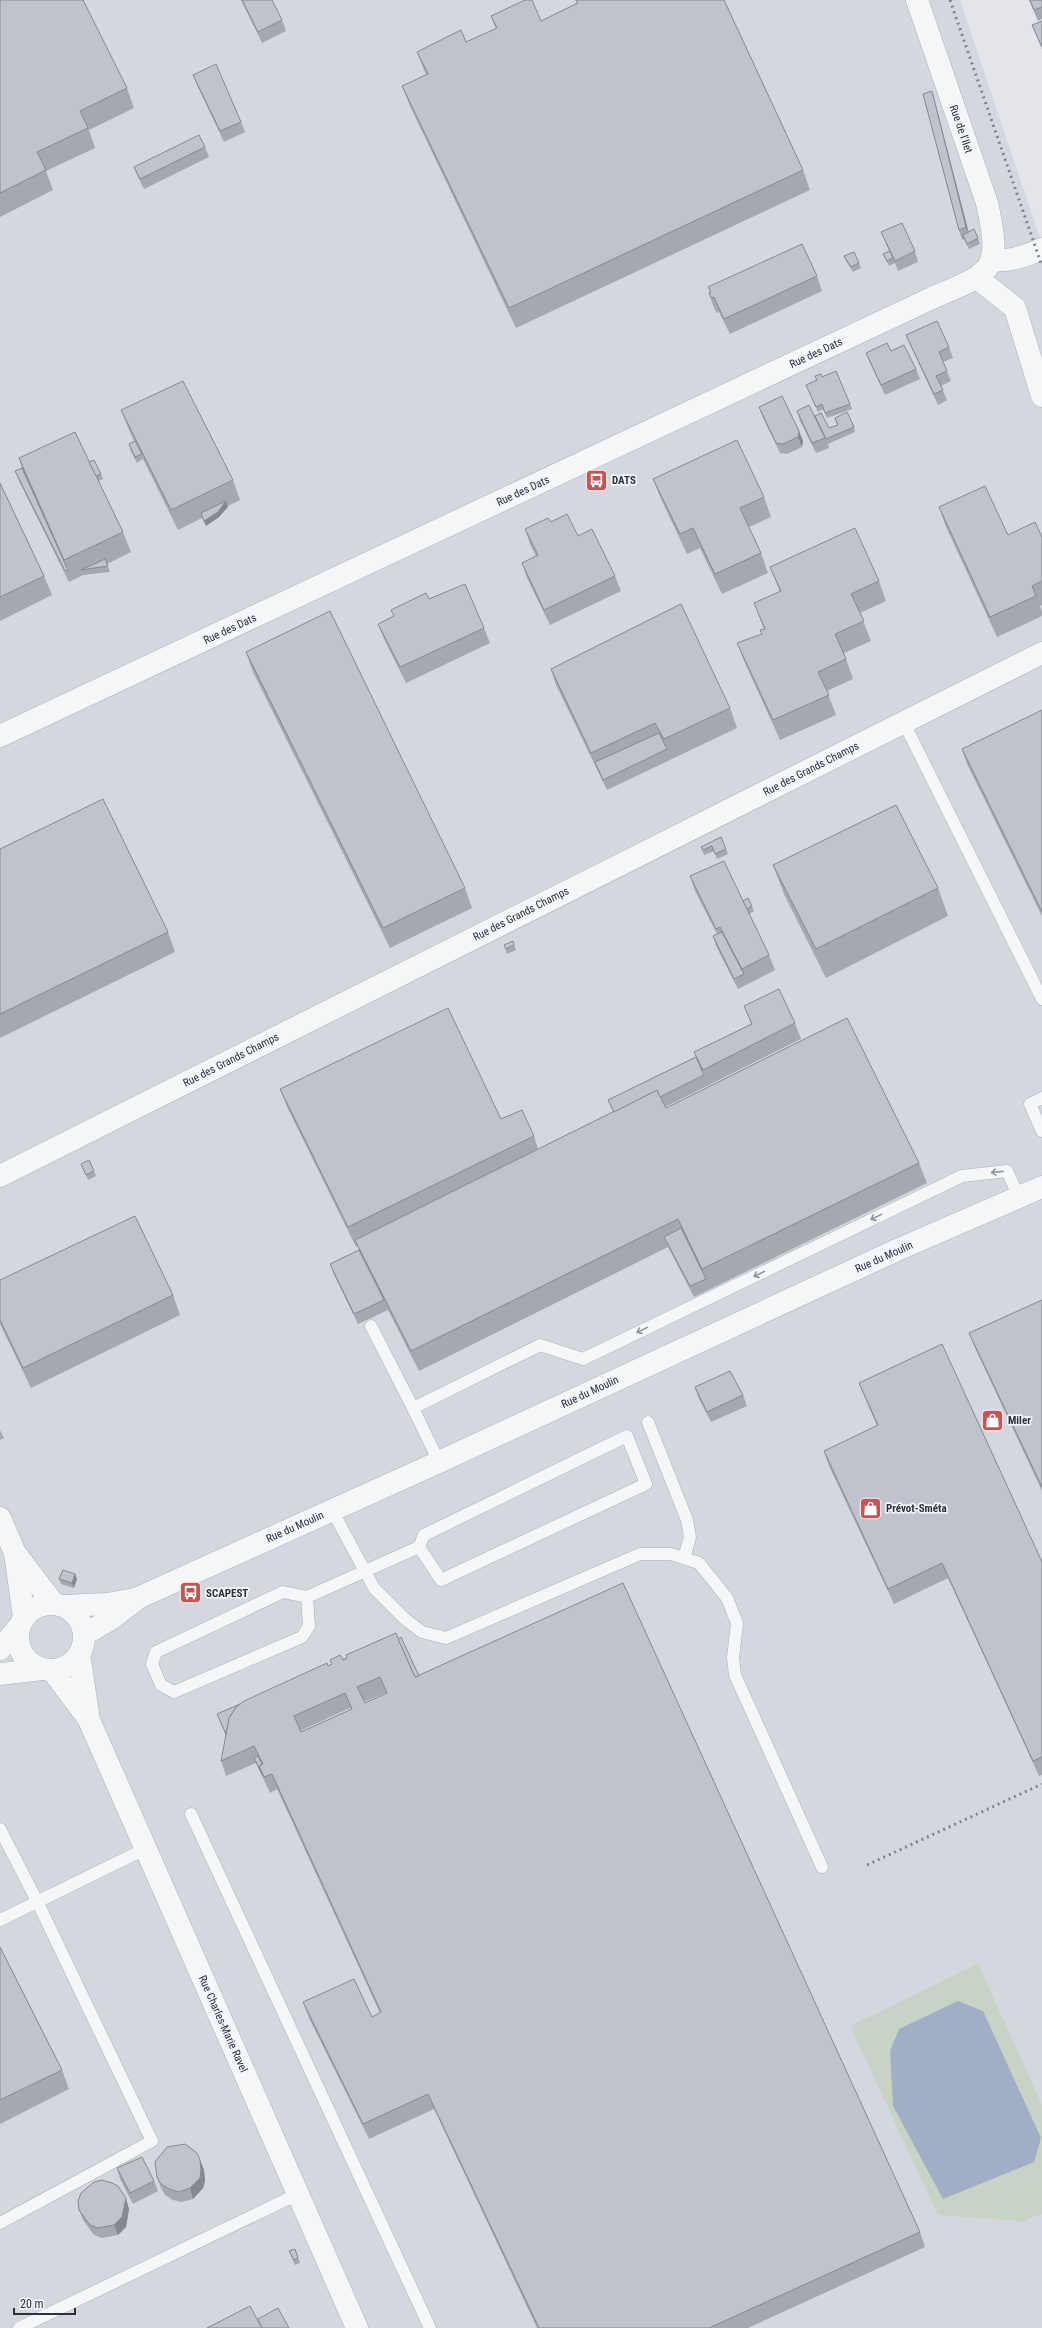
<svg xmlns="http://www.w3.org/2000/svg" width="1042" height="2328" viewBox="0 0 1042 2328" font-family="'Roboto Condensed',sans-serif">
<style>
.built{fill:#d5d7de}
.green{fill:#c6d3c5}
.water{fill:#a2aec6}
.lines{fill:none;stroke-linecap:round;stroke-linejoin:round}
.lane-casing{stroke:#acafb7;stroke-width:13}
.street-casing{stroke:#acafb7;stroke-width:23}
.lane{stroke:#f5f6f8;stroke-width:12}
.street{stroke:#f5f6f8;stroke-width:22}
.rail{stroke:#7e8292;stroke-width:3;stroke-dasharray:2 4;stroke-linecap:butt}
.wall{fill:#a6a8af;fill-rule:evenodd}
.shaded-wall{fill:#87888f}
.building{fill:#c1c3cc;stroke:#87888f;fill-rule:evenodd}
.oneway{stroke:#90949c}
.labels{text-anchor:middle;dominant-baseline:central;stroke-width:3.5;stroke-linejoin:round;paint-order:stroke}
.street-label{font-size:11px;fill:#2c3140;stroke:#f3f4f7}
.poi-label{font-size:11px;font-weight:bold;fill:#2c3140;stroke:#f3f4f7;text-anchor:start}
</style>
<rect width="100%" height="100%" fill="#e3e5ea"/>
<path class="built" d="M0 0H960L1042 244V2328H0Z"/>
<path class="green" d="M978 1964 1042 2105V2214L1023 2221 938 2215 850 2026Z"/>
<path class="water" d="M958 2001 983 2011 1041 2138 1034 2162 943 2199 893 2106 890 2051 899 2029Z"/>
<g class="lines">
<defs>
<g id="lane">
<path d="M904 723 1042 999"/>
<path d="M1042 1098 1030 1104 1042 1131"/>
<path d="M371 1326 413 1408"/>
<path d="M648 1422 687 1520 690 1537 684 1558"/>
<path d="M439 1462 413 1408 540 1345 583 1359 962 1176 1007 1171 1019 1197"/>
<path d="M332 1510 374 1588 405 1619 422 1632 446 1638 640 1554H671L699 1563 727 1598 737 1623 733 1658 735 1675 822 1867"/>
<path d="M307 1597 309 1626 302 1637 174 1692 161 1685 152 1664 156 1652 283 1592 307 1597 419 1547 424 1535 627 1436 646 1484 441 1580 419 1547"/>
<path d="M191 1814 430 2328"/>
<path d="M0 1829 37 1901 152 2141 0 2223"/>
<path d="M0 1920 145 1849"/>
<path d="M19 2328 298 2194"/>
</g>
<g id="street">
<path d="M991 261C1010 261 1025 257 1042 249"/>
<path d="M977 278 1015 308 1042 396"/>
<path d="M0 736 930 299C991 272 1003 274 987 203L917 0"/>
<path d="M0 1176 1042 653"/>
<path d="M0 1518 15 1553 53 1603"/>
<path d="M15 1553 24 1618"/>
<circle cx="51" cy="1637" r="33"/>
<path d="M64 1606 107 1604 135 1599"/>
<path d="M85 1634 111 1619 138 1598 439 1462 897 1250 1042 1187"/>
<path d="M0 1649 19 1627"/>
<path d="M79 1654 89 1720 357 2328"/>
<path d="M52 1670 87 1717"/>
<path d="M0 1674 42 1669"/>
</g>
</defs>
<use href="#lane" class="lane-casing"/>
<use href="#street" class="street-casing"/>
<use href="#lane" class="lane"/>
<use href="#street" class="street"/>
<g class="rail">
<path d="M950 0 1042 266"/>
<path d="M867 1865 1042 1784"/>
</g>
</g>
<g class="wall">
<path d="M0 0 127 88 134 108 89 130 95 148 46 171 53 190 0 217Z"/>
<path d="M241 0H272L282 20 286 31 262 43Z"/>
<path d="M575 0H724L803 170 810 190 516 328 410 106 402 86 426 75 417 52 466 42 496 29 491 16 541 21 577 3Z"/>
<path d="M1029 0H1042V19L1038 21Z"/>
<path d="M1042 21V49L1032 25Z"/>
<path d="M193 75 241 122 245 132 224 142 197 85Z"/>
<path d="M935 102 968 232 978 238 980 244 969 249 964 239 962 240 959 230Z"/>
<path d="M205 147 209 157 144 189 138 177 134 167Z"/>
<path d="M881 232 915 251 918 262 898 271 895 263 889 266 883 254 889 251Z"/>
<path d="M844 256 859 263 861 268 853 272 846 261Z"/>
<path d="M817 276 822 291 730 334 719 312 717 313 714 308 709 293 710 292 708 287Z"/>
<path d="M906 335 949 347 953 358 943 362 951 381 941 386 947 400 938 405 910 345Z"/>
<path d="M891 351 916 369 920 379 885 395 870 363 866 353Z"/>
<path d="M822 377 850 404 852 409 827 418 823 409 818 412 806 385Z"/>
<path d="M782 396 803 441 802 447 787 454 780 453 763 418 759 407Z"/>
<path d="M121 410 233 480 240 500 228 506 219 517 206 526 202 518 178 530 143 459 137 463 130 449 129 444 134 441 129 430Z"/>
<path d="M797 411 815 416 829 428 837 425 835 418 854 427 855 432 828 444 829 448 816 453 800 421Z"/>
<path d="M19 458 89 462 101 474 103 479 98 481 123 532 131 552 107 564 110 572 83 575 69 582 19 481 15 471 22 468Z"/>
<path d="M653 479 764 497 771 517 749 527 761 553 768 573 722 594 700 548 687 554 661 499Z"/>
<path d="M0 483 44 576 52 595 0 621Z"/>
<path d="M939 507 1008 535 1042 537V605L1040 606 1042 612V616L997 637 946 527Z"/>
<path d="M551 522 578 536 615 576 621 591 550 625 527 578 522 563 536 556 530 544 525 529Z"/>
<path d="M770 567 879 581 886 601 860 613 871 641 844 653 853 679 827 691 836 715 780 740 745 663 737 643 762 634 760 630 764 629 754 603 780 592Z"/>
<path d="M429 599 484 628 490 643 406 683 384 639 378 624 394 616 391 610Z"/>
<path d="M246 652 465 888 472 908 390 948 253 672Z"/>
<path d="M551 669 730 708 737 728 607 790 556 685Z"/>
<path d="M1042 710V916L967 764 962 749Z"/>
<path d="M721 837 728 854 717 859 714 851 704 855 701 847Z"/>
<path d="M0 849 168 932 175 952 0 1038Z"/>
<path d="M773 865 938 888 948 916 826 978 784 894Z"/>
<path d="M690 876 743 901 752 906 754 911 749 914 769 955 775 970 738 989 716 946 713 936 717 934 695 891Z"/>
<path d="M504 945H514L516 950 507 954Z"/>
<path d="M744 1006 795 1023 801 1039 665 1107 666 1108 919 1163 927 1183 694 1297 668 1247 419 1371 388 1310 358 1324 334 1275 330 1264 359 1250 358 1246 356 1247 288 1109 280 1089 501 1119 534 1136 538 1149 613 1112 608 1100 696 1057 694 1052 751 1024Z"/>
<path d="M81 1164 94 1171 96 1176 88 1180Z"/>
<path d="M0 1280 173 1295 180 1315 31 1388 0 1324Z"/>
<path d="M1042 1300V1491L975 1348 969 1333Z"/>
<path d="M859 1383 1042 1562V1775L1039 1776 948 1578 894 1604 829 1466 824 1451 877 1426 865 1398Z"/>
<path d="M695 1387 743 1395 747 1406 711 1422 698 1397Z"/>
<path d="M0 1430 4 1438 0 1440Z"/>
<path d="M75 1574 77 1579 74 1588 61 1584 59 1579Z"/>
<path d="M398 1639 419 1676 920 2232 925 2247 748 2328H537L434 2109 369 2139 309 2018 303 2002 372 2017 380 2013 277 1789 270 1793 256 1763 226 1776 221 1761 226 1736 217 1714 328 1666 332 1664 330 1660 347 1658ZM385 1693 386 1694 365 1703 364 1702ZM350 1708 351 1710 301 1732 300 1731Z"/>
<path d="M0 1947 62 2070 69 2089 0 2124Z"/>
<path d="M200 2160 204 2170 205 2181 203 2188 193 2199 182 2202 173 2200 165 2195 161 2188 157 2177Z"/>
<path d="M117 2168 154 2181 158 2191 133 2204 120 2179Z"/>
<path d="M129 2209 126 2227 118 2235 102 2238 94 2235 83 2220 79 2210Z"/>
<path d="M295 2249 300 2263 295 2265 289 2251Z"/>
</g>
<g class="shaded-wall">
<path d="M932 91 935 102 970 237 966 227Z"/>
<path d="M799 431 803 441 802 447 798 437Z"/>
<path d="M226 501 228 507 219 517 206 526 204 521Z"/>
<path d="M75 1574 77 1579 74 1588 72 1583Z"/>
<path d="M200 2160 204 2170 205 2181 203 2188 193 2199 190 2188Z"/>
<path d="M126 2198 129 2209 126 2227 118 2235 114 2225Z"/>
</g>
<g class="building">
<path d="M0 0H83L127 88 80 111 88 128 37 152 46 170 0 193Z"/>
<path d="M242 0H272L282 20 258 32Z"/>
<path d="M525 0H532L541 21 578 3 576 0H724L803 170 509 308 402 86 428 74 417 52 461 30 466 42 497 28 491 16Z"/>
<path d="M1030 0H1042V7L1034 10Z"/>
<path d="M1042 21V47L1032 25Z"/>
<path d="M216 64 241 122 220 131 193 75Z"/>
<path d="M932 91 966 227 959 230 923 94Z"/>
<path d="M199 135 205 147 140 179 134 167Z"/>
<path d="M902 223 915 251 895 261 881 232Z"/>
<path d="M974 229 978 238 967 244 963 235Z"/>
<path d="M802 244 817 276 724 319 714 297 711 298 709 293 711 292 708 287Z"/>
<path d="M890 251 893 258 887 261 883 254Z"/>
<path d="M854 252 859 263 851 267 844 256Z"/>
<path d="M937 321 949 347 939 352 947 371 936 376 943 390 934 394 906 335Z"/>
<path d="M887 343 891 351 904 345 916 369 881 385 866 353Z"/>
<path d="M836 371 850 404 825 413 822 404 816 407 806 385 817 380 815 376 821 374 822 377Z"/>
<path d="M183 381 233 480 171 510 121 410Z"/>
<path d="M782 396 799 431 798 437 783 444 776 443 759 407Z"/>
<path d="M809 405 825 438 812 443 797 411Z"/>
<path d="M847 412 854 427 826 439 815 416 821 413 829 428 838 425 835 418Z"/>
<path d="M75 432 123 532 64 560 19 458Z"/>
<path d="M737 440 764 497 740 508 761 553 715 574 693 528 680 534 653 479Z"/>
<path d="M135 441 142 454 135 457 129 444Z"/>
<path d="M94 460 101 474 96 476 89 462Z"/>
<path d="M22 468 68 570 65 571 15 471Z"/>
<path d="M0 483 44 576 0 597Z"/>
<path d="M985 486 1008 535 1035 522 1042 537V581L1032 586 1036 596 990 617 939 507Z"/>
<path d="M226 501 218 512 204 521 201 513Z"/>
<path d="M567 514 578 536 592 529 615 576 544 610 522 563 538 555 525 529 548 518 551 522Z"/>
<path d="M855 528 879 581 851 594 864 621 835 634 846 659 818 672 829 695 773 720 737 643 762 634 760 630 765 629 754 603 781 591 770 567Z"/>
<path d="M105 559 108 566 81 570Z"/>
<path d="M465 584 484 628 400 667 378 624 394 616 391 610 426 593 429 599Z"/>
<path d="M681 604 730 708 664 739 655 723 591 753 551 669Z"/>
<path d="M330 611 465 888 383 928 246 652Z"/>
<path d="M1042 710V912L962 749Z"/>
<path d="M659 733 667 749 603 780 595 762Z"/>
<path d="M103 799 168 932 0 1014V849Z"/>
<path d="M896 805 938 888 816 949 773 865Z"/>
<path d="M721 837 726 849 715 854 712 846 703 850 701 847Z"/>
<path d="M724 861 769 955 742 969 720 927 716 929 690 876Z"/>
<path d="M748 898 752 906 747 909 743 901Z"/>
<path d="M722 932 744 974 734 979 713 936Z"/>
<path d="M513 941 514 945 506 949 504 945Z"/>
<path d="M779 989 795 1023 703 1070 694 1052 752 1024 744 1006Z"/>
<path d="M448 1008 501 1119 522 1110 534 1136 348 1227 280 1089Z"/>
<path d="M847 1018 919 1163 702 1269 678 1219 411 1351 355 1240 657 1090 666 1108Z"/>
<path d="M696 1057 704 1075 660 1097 657 1090 614 1112 608 1100Z"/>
<path d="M89 1160 94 1171 86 1175 81 1164Z"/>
<path d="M135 1216 173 1295 23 1368 0 1320V1280Z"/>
<path d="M681 1228 706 1279 690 1286 664 1237Z"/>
<path d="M359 1250 384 1300 354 1314 330 1264Z"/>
<path d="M1042 1300V1487L969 1333Z"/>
<path d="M942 1344 1042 1562V1757L1033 1761 942 1563 888 1589 824 1451 878 1425 859 1383Z"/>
<path d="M730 1371 743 1395 707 1412 695 1387Z"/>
<path d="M63 1570 75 1574 72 1583 59 1579Z"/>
<path d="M623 1583 920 2232 709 2328H539L428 2094 363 2124 303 2002 354 1979 372 2017 381 2012 272 1774 264 1777 259 1766 263 1764 254 1746 221 1761 229 1718 236 1707 244 1701 327 1663 328 1666 332 1664 330 1660 340 1655 343 1660 347 1658 346 1655 396 1633 415 1677ZM380 1677 387 1693 365 1703 357 1687ZM345 1693 352 1709 301 1732 294 1716Z"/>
<path d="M401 1637 419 1676 415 1677 398 1639Z"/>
<path d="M240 1704 236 1707 229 1718 226 1734 217 1714Z"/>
<path d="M258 1756 262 1764 259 1766 263 1776 254 1758Z"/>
<path d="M0 1947 62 2070 0 2100Z"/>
<path d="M185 2144 197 2153 200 2160 201 2170 200 2178 190 2188 179 2192 169 2189 161 2184 157 2177 155 2162 167 2147Z"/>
<path d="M142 2157 154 2181 130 2193 117 2168Z"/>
<path d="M102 2180 112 2183 118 2186 126 2198 122 2217 114 2225 98 2228 90 2225 79 2210 78 2201 81 2193 94 2182Z"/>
<path d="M295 2249 298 2258 294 2260 289 2251Z"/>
<path d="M250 2306 262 2328H207Z"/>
<path d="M278 2308 289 2328H262L258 2319Z"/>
</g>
<defs><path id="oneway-shaft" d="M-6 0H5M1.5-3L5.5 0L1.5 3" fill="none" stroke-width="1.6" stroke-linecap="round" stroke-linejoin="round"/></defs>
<g class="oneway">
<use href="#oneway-shaft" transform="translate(997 1172) rotate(174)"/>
<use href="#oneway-shaft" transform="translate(876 1217) rotate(154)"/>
<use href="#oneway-shaft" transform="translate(759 1274) rotate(154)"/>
<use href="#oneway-shaft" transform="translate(642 1330) rotate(154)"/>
</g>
<defs>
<symbol id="bus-square" viewBox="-11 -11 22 22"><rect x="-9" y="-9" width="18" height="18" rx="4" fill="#c25655" stroke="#f3f4f7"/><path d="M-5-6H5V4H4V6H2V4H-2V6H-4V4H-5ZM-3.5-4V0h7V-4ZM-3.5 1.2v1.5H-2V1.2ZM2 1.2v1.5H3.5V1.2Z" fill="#fff"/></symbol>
<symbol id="shop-square" viewBox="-11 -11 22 22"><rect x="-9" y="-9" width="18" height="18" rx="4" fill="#c25655" stroke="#f3f4f7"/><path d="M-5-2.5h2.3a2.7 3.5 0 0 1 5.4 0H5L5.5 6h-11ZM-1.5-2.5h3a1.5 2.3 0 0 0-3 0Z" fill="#fff"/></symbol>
</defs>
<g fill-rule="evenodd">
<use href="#bus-square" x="584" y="468" width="25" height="25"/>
<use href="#shop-square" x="980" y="1408" width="25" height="25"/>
<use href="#shop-square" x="858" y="1496" width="25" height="25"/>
<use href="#bus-square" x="178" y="1580" width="25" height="25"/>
</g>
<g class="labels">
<g class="street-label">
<text transform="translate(961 129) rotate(71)">Rue de l'Ilet</text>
<text transform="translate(816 353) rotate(-25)">Rue des Dats</text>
<text transform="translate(523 491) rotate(-25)">Rue des Dats</text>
<text transform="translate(230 629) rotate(-25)">Rue des Dats</text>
<text transform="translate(811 769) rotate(-27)">Rue des Grands Champs</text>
<text transform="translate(521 914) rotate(-27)">Rue des Grands Champs</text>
<text transform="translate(231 1060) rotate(-27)">Rue des Grands Champs</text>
<text transform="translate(884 1257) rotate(-24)">Rue du Moulin</text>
<text transform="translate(590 1392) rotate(-25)">Rue du Moulin</text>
<text transform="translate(295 1527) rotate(-24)">Rue du Moulin</text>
<text transform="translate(223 2024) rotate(66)">Rue Charles-Marie Ravel</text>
</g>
<g class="poi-label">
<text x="612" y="480">DATS</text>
<text x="1008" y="1420">Miler</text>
<text x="886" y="1508">Prévot-Sméta</text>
<text x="206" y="1593">SCAPEST</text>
</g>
</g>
<path d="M14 2308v6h61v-6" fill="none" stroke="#2c3140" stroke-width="2"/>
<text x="20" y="2308" font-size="12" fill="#2c3140" stroke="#f3f4f7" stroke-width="3" paint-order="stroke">20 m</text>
</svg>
